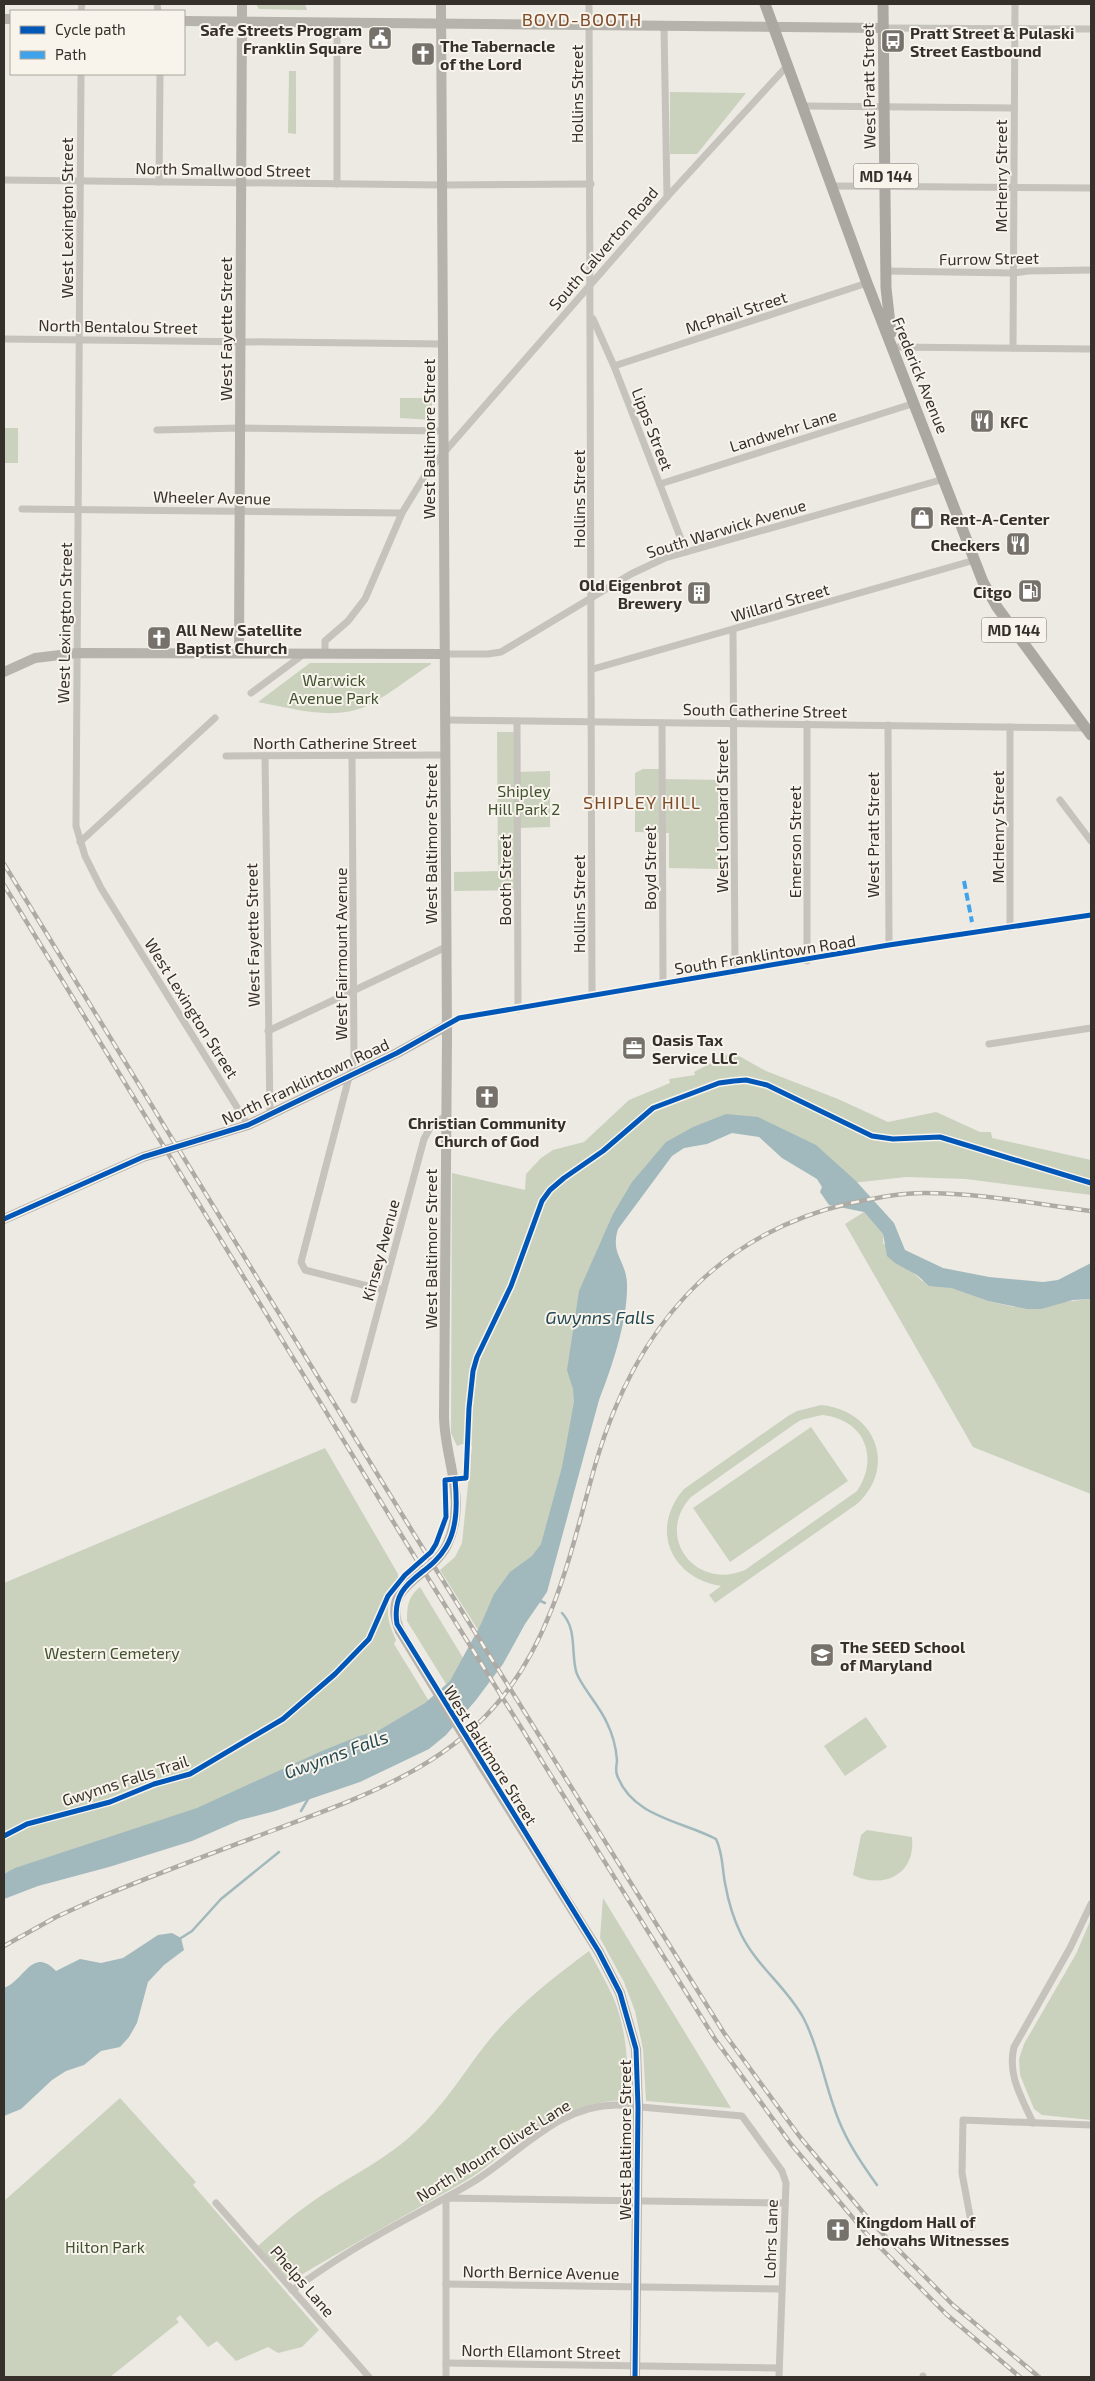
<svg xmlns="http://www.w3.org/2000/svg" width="1095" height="2381" viewBox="0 0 1095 2381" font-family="'Exo 2',sans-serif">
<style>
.green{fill:#cad2be;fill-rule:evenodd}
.water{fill:#a1b8bc}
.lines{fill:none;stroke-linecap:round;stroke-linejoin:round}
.stream{stroke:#a1b8bc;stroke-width:2.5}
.street{stroke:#c6c2bc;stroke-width:7}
.secondary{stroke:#b6b2ac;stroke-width:10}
.primary{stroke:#aba7a1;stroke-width:11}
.rail-casing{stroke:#aeaba6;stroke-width:4.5}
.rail{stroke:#f8f4eb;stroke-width:2.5;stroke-dasharray:8;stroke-linecap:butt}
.secondary-bridge{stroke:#b6b2ac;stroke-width:10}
.quiet{stroke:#3fa3eb;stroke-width:4;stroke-dasharray:8 4;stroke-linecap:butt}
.cycleway-casing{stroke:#f8f4eb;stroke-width:8}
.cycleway{stroke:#0057b8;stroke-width:5}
.labels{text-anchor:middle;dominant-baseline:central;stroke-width:4;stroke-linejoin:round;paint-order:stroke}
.shield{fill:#f8f4eb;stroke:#706b64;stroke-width:1}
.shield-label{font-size:15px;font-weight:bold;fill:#36302a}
.poi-label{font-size:16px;font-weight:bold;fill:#36302a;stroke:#f8f4eb;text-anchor:start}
.street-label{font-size:16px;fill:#36302a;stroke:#f8f4eb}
.park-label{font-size:16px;fill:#405230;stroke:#f8f4eb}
.neighbourhood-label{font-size:18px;letter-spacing:1px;fill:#7e4c2b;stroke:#f8f4eb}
.water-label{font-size:18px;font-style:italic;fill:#234954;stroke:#f8f4eb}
</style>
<rect width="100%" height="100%" fill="#eceae3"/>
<g class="green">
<path d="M256 4H305L307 10 259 9Z"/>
<path d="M289 71H296V134L288 133Z"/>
<path d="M670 92 746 93 697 154H670Z"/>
<path d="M400 398H432V420L400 418Z"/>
<rect x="4" y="428" width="14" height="35"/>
<path d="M310 663H431V664C412 676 381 701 362 708 330 720 290 708 258 702Z"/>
<path d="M497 732H517V772L550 771V827L518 828V890L454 891V872L498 871Z"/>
<path d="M643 769H662L663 779 719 780V869L669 868V833L635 832V773Z"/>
<path d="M732 1052 766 1071 838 1099 888 1122 936 1112 980 1132H991L992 1138 1091 1160V1195L966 1179 906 1177 852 1183 741 1126 666 1153 604 1247 585 1406 557 1523 487 1644 440 1570 455 1557 462 1543 472 1446 462 1444 457 1446 451 1433 452 1173 525 1190 526 1174 541 1158 553 1150 584 1142 629 1100 670 1083 669 1079 695 1075 694 1072Z"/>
<path d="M864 1212 883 1234V1243L922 1281 951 1288 988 1301 1014 1307 1091 1299V1494L973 1447 845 1224Z"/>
<path d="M821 1405C875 1410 898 1466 857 1504L715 1603 709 1595 721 1586C671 1578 649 1529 684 1489L788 1416 797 1411ZM822 1415C864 1419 880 1457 857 1491L745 1570C696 1591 654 1537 691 1497L793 1425 801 1420Z"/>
<path d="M811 1427 848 1481 730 1562 693 1508Z"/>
<path d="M325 1448 398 1574V1580L400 1582C384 1605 385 1615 396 1640L394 1644 440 1719 4 1894V1583Z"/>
<path d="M420 1587 477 1681 456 1700 407 1621C407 1606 408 1597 420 1587Z"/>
<path d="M866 1717 887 1747 845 1776 824 1746Z"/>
<path d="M867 1830 912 1837C916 1874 884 1890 853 1875L861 1835Z"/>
<path d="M603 1898 731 2108 646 2101 643 2049 635 2011 624 1982 600 1938Z"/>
<path d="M1091 1919V2120L1042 2115 1034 2109 1020 2075 1019 2059 1024 2044 1076 1954Z"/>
<path d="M589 1951C597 1966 606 1981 613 1997 627 2029 628 2065 628 2100 582 2100 542 2124 507 2150 494 2160 481 2172 467 2180 408 2214 349 2246 291 2281L288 2280 258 2246C273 2233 288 2219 305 2207 340 2181 382 2163 414 2133 446 2104 464 2071 490 2039 519 2004 553 1978 589 1951Z"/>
<path d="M120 2098 196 2182 193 2185 319 2330 302 2347 278 2353 268 2347 236 2361 217 2341 208 2347 180 2315 176 2319 179 2322 110 2377H4V2201Z"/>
</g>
<g class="water">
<path d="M726 1114 758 1117 816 1145 856 1181 894 1223 905 1250 943 1268 989 1277 1043 1282 1058 1280 1091 1263V1299L1073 1300 1041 1309H1027L988 1301 951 1288 929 1286 917 1275 895 1263 887 1256 883 1234 864 1212 829 1205 820 1192 822 1187 817 1179 782 1158 759 1137 732 1133 707 1144 684 1148 672 1156 618 1229C610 1255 626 1259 627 1284 628 1320 612 1367 599 1400L547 1592 525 1624 503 1664 476 1700 446 1735 429 1749 360 1782 275 1811 240 1820 192 1841 109 1867 38 1886 4 1899V1874L15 1868 197 1808 322 1751 359 1736 376 1732 425 1703 450 1681 481 1624 494 1594 510 1572 532 1556 541 1544 562 1467 574 1402 573 1389 567 1370 579 1291 613 1214 632 1182 666 1142 693 1127Z"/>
<path d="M172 1933 181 1938 184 1950 164 1965 148 1982 137 2023 129 2037 120 2047 101 2051 84 2065 66 2071 52 2080 21 2109 4 2116V1988C25 1980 32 1946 56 1971L80 1959 101 1963 123 1958 158 1935Z"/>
</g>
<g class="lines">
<g class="stream">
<path d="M538 1600 545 1603"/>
<path d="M562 1613C577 1629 571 1651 576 1671 579 1684 600 1706 607 1723 612 1733 616 1748 617 1760 617 1765 615 1769 617 1775 632 1817 682 1821 716 1839 723 1853 722 1868 725 1883 728 1900 733 1918 741 1934 757 1967 787 1987 804 2019 822 2054 826 2095 843 2130 852 2150 864 2167 877 2185"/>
<path d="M301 1811 308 1799"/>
<path d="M181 1938 192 1931 221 1899 279 1852"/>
</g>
<g class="street">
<path d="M157 4 158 11"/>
<path d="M589 4 592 994"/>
<path d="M81 11 82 4"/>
<path d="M337 23V184"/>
<path d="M664 26 667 197"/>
<path d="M883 28 1091 29"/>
<path d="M81 74 76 826 85 856 101 888 248 1125"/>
<path d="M803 106 1014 108"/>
<path d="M4 180 442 185 591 184"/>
<path d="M159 182 160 74"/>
<path d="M833 186 1091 188"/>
<path d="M886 271 1014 273 1028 271 1091 270"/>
<path d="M593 319 614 366 686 552"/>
<path d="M4 339 442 344"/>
<path d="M893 347 1091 349"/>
<path d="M1013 348 1015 4"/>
<path d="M614 366 867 283"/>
<path d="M157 430 240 428 443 431"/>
<path d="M660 484 915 403"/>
<path d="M22 509 402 513"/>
<path d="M733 630 735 972"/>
<path d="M325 654V641L348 621 365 599 402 513 427 472 667 197 788 65"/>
<path d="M444 654H488L501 652 631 574 665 558 944 479"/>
<path d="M593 669 975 560"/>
<path d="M251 693 304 654"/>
<path d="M444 720 1086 728"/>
<path d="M517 721 518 1009"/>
<path d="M662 723 663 983"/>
<path d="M807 724V961"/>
<path d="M888 725 889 945"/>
<path d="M226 756 445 755"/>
<path d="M265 756 270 1114"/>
<path d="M352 756 354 1058 301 1262 305 1270 383 1290"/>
<path d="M1060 800 1091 841"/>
<path d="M80 842 215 718"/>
<path d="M1010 928V727"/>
<path d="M446 1026 459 1018 889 945 1091 915"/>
<path d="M268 1031 446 947"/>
<path d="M989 1044 1091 1028"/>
<path d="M354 1400 424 1139 431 1126 446 1116"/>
<path d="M1033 2123C1022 2098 1007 2075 1014 2047L1070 1948 1091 1904"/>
<path d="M216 2203 369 2377"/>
<path d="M972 2227 962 2173 963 2120 1091 2125"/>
<path d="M446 2284 782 2289"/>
<path d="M292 2290C317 2273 341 2256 366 2242 401 2221 438 2203 473 2182 519 2154 559 2104 618 2105L742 2116 782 2171 786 2183 779 2377"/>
<path d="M446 2363 778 2368"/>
<path d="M446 2377V2198L785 2203"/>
<path d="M923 2377V2376"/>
</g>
<g class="secondary">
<path d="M4 19H11"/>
<path d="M184 21 883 28"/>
<path d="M239 653 242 4"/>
<path d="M4 672 35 658 77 653 444 654"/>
<path d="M4 1219 143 1157 248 1125 397 1053 446 1026"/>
<path d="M400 1631C379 1584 432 1577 447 1545 468 1500 445 1462 444 1417L447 1038 441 4"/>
<path d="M481 1764 599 1952 620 1993 636 2049 638 2107 635 2377"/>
</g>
<g class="primary">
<path d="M765 4 867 283 983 582 997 607 1091 735"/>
<path d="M883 4 886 288 891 333"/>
</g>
<defs>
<g id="rail">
<path d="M4 864 414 1534 724 2033 800 2137 872 2223 953 2305 1039 2377"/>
<path d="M4 885 405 1541 715 2039 791 2144 864 2231 946 2314 1020 2377"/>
<path d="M4 1946 56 1917 98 1898C156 1874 215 1852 274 1830 353 1800 436 1773 494 1707 554 1640 572 1546 596 1462 635 1331 714 1234 851 1203 876 1198 899 1193 924 1193 980 1193 1036 1204 1091 1211"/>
</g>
</defs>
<use href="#rail" class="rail-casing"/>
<use href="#rail" class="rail"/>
<path class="secondary-bridge" d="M400 1631 481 1764"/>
<path class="quiet" d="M964 881 972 922"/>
<defs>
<g id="cycleway">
<path d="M4 1219 143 1157 248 1125 397 1053 459 1018 889 945 1091 915"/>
<path d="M455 1479C457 1501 458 1527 446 1547 428 1578 390 1579 397 1624L599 1952 620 1993 636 2049 638 2107 635 2377"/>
<path d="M4 1836 27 1824 110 1802 154 1784 190 1774 283 1719 335 1674 369 1639 388 1596 405 1575 431 1552 436 1544 446 1517 445 1480 466 1478 469 1408 473 1371 477 1357 511 1286 542 1201 550 1190 564 1178 603 1151 653 1108 719 1083 734 1081 746 1080 767 1085 872 1136 893 1139 940 1137 1091 1183"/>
</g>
</defs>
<use href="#cycleway" class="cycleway-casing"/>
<use href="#cycleway" class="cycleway"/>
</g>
<defs>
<symbol id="civic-square" viewBox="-11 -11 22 22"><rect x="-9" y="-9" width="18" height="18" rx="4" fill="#76716b" stroke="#f8f4eb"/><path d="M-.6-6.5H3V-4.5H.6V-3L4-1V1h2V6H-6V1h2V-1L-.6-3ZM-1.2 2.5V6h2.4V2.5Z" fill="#fff"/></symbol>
<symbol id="bus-square" viewBox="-11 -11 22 22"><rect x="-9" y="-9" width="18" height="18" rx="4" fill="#76716b" stroke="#f8f4eb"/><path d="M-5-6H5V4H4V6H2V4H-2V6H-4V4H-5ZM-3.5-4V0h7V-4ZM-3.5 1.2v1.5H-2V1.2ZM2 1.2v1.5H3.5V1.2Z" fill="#fff"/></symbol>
<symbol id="church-square" viewBox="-11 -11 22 22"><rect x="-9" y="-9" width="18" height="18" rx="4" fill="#76716b" stroke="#f8f4eb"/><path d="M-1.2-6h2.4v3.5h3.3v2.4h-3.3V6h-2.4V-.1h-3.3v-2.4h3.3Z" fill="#fff"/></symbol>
<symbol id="restaurant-square" viewBox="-11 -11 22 22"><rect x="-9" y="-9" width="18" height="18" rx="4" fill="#76716b" stroke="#f8f4eb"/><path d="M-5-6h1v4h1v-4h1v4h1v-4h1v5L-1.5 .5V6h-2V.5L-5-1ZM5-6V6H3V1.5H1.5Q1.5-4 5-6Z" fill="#fff"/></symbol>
<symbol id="shop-square" viewBox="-11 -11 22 22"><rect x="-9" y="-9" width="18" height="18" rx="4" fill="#76716b" stroke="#f8f4eb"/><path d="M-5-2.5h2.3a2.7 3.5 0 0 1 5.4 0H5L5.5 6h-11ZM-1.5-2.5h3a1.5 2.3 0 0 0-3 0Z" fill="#fff"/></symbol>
<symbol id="fuel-square" viewBox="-11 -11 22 22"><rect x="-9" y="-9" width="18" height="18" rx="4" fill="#76716b" stroke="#f8f4eb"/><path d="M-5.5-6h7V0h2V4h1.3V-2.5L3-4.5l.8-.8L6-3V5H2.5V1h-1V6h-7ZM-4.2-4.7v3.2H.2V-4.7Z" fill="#fff"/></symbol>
<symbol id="building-square" viewBox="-11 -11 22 22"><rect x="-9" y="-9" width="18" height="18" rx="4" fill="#76716b" stroke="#f8f4eb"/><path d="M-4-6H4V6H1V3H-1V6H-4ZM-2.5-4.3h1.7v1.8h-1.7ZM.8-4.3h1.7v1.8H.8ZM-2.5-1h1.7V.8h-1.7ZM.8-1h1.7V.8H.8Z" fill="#fff"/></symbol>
<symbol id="office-square" viewBox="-11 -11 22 22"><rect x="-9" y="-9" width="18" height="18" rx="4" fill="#76716b" stroke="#f8f4eb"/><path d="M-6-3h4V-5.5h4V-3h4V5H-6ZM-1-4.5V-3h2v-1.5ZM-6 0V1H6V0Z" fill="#fff"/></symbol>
<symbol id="school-square" viewBox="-11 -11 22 22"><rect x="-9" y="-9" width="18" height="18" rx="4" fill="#76716b" stroke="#f8f4eb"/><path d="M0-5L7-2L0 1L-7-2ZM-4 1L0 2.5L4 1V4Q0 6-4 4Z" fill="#fff"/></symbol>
</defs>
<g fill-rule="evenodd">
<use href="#civic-square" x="366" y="24" width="28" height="28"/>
<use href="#bus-square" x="879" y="27" width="28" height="28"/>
<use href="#church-square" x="409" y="40" width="28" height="28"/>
<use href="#restaurant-square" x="968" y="407" width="28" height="28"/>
<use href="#shop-square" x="908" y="504" width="28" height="28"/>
<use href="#restaurant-square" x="1004" y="530" width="28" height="28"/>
<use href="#fuel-square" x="1016" y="577" width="28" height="28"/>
<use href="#building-square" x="685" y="579" width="28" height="28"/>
<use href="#church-square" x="145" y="624" width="28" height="28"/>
<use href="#office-square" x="620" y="1034" width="28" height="28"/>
<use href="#church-square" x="473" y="1083" width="28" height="28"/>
<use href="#school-square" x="808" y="1641" width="28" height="28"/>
<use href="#church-square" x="824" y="2216" width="28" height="28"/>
</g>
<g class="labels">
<g class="shield">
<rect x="853.5" y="163.5" width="65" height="25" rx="4"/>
<rect x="981.5" y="617.5" width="65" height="25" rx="4"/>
</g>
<g class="shield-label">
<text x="886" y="176">MD 144</text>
<text x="1014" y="630">MD 144</text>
</g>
<g class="poi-label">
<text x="362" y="29" text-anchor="end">Safe Streets Program<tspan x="362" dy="18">Franklin Square</tspan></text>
<text x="910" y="32">Pratt Street &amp; Pulaski<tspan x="910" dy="18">Street Eastbound</tspan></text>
<text x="440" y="45">The Tabernacle<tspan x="440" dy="18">of the Lord</tspan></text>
<text x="1000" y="421">KFC</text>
<text x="940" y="518">Rent-A-Center</text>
<text x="1000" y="544" text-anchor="end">Checkers</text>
<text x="682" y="584" text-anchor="end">Old Eigenbrot<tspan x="682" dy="18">Brewery</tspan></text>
<text x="1012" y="591" text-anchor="end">Citgo</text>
<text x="176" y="629">All New Satellite<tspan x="176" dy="18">Baptist Church</tspan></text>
<text x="652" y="1039">Oasis Tax<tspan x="652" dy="18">Service LLC</tspan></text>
<text x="487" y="1122" text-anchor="middle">Christian Community<tspan x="487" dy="18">Church of God</tspan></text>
<text x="840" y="1646">The SEED School<tspan x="840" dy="18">of Maryland</tspan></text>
<text x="856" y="2221">Kingdom Hall of<tspan x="856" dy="18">Jehovahs Witnesses</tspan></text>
</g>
<g class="street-label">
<text transform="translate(868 86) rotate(-91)">West Pratt Street</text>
<text transform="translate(576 94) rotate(-90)">Hollins Street</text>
<text transform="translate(223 169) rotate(1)">North Smallwood Street</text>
<text transform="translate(1000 176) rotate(-90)">McHenry Street</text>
<text transform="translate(66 218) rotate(-90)">West Lexington Street</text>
<text transform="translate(603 248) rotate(-49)">South Calverton Road</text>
<text transform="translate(989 258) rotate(-1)">Furrow Street</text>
<text transform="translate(736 312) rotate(-18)">McPhail Street</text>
<text transform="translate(118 326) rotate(1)">North Bentalou Street</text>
<text transform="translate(225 329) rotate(-90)">West Fayette Street</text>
<text transform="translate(921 375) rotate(68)">Frederick Avenue</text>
<text transform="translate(653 429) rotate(69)">Lipps Street</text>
<text transform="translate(783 430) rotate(-17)">Landwehr Lane</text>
<text transform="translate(428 439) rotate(-90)">West Baltimore Street</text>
<text transform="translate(212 497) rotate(1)">Wheeler Avenue</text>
<text transform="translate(578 499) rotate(-90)">Hollins Street</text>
<text transform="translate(726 528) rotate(-17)">South Warwick Avenue</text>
<text transform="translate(780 602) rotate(-16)">Willard Street</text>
<text transform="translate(64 623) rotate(-89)">West Lexington Street</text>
<text transform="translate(765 710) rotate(1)">South Catherine Street</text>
<text x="335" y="742">North Catherine Street</text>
<text transform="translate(721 816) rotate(-90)">West Lombard Street</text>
<text transform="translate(997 827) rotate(-90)">McHenry Street</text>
<text transform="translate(872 835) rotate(-90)">West Pratt Street</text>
<text transform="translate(794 842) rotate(-90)">Emerson Street</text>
<text transform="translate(430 844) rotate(-90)">West Baltimore Street</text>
<text transform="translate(649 868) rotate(-90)">Boyd Street</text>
<text transform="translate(504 880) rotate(-90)">Booth Street</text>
<text transform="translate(578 904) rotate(-90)">Hollins Street</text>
<text transform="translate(252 935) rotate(-91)">West Fayette Street</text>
<text transform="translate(340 954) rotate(-90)">West Fairmount Avenue</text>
<text transform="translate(765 954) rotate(-9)">South Franklintown Road</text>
<text transform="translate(192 1008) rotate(58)">West Lexington Street</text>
<text transform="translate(305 1081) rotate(-25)">North Franklintown Road</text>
<text transform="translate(430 1249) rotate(-90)">West Baltimore Street</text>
<text transform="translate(380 1250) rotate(-75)">Kinsey Avenue</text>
<text transform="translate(491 1755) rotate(58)">West Baltimore Street</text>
<text transform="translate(125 1780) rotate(-18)">Gwynns Falls Trail</text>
<text transform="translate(624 2140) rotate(-90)">West Baltimore Street</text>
<text transform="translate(493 2150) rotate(-32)">North Mount Olivet Lane</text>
<text transform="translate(770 2239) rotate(-88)">Lohrs Lane</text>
<text transform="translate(541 2272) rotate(1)">North Bernice Avenue</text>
<text transform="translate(303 2281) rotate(49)">Phelps Lane</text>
<text transform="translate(541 2351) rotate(1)">North Ellamont Street</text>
</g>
<g class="park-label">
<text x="334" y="679">Warwick<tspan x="334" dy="18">Avenue Park</tspan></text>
<text x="524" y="790">Shipley<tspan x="524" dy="18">Hill Park 2</tspan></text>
<text x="112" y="1652">Western Cemetery</text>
<text x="105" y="2246">Hilton Park</text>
</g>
<g class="neighbourhood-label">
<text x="582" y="19">BOYD-BOOTH</text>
<text x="642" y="802">SHIPLEY HILL</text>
</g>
<g class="water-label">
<text x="600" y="1317">Gwynns Falls</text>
<text transform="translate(336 1754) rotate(-20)">Gwynns Falls</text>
</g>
</g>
<rect width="1095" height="2381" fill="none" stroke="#36302a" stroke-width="10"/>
<rect x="10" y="10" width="175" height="65" fill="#f8f4eb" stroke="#aaa69e"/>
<rect x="20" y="26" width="25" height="8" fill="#0057b8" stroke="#aaa69e"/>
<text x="55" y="35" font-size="15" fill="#36302a">Cycle path</text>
<rect x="20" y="51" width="25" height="8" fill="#3fa3eb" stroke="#aaa69e"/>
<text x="55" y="60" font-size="15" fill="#36302a">Path</text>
</svg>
